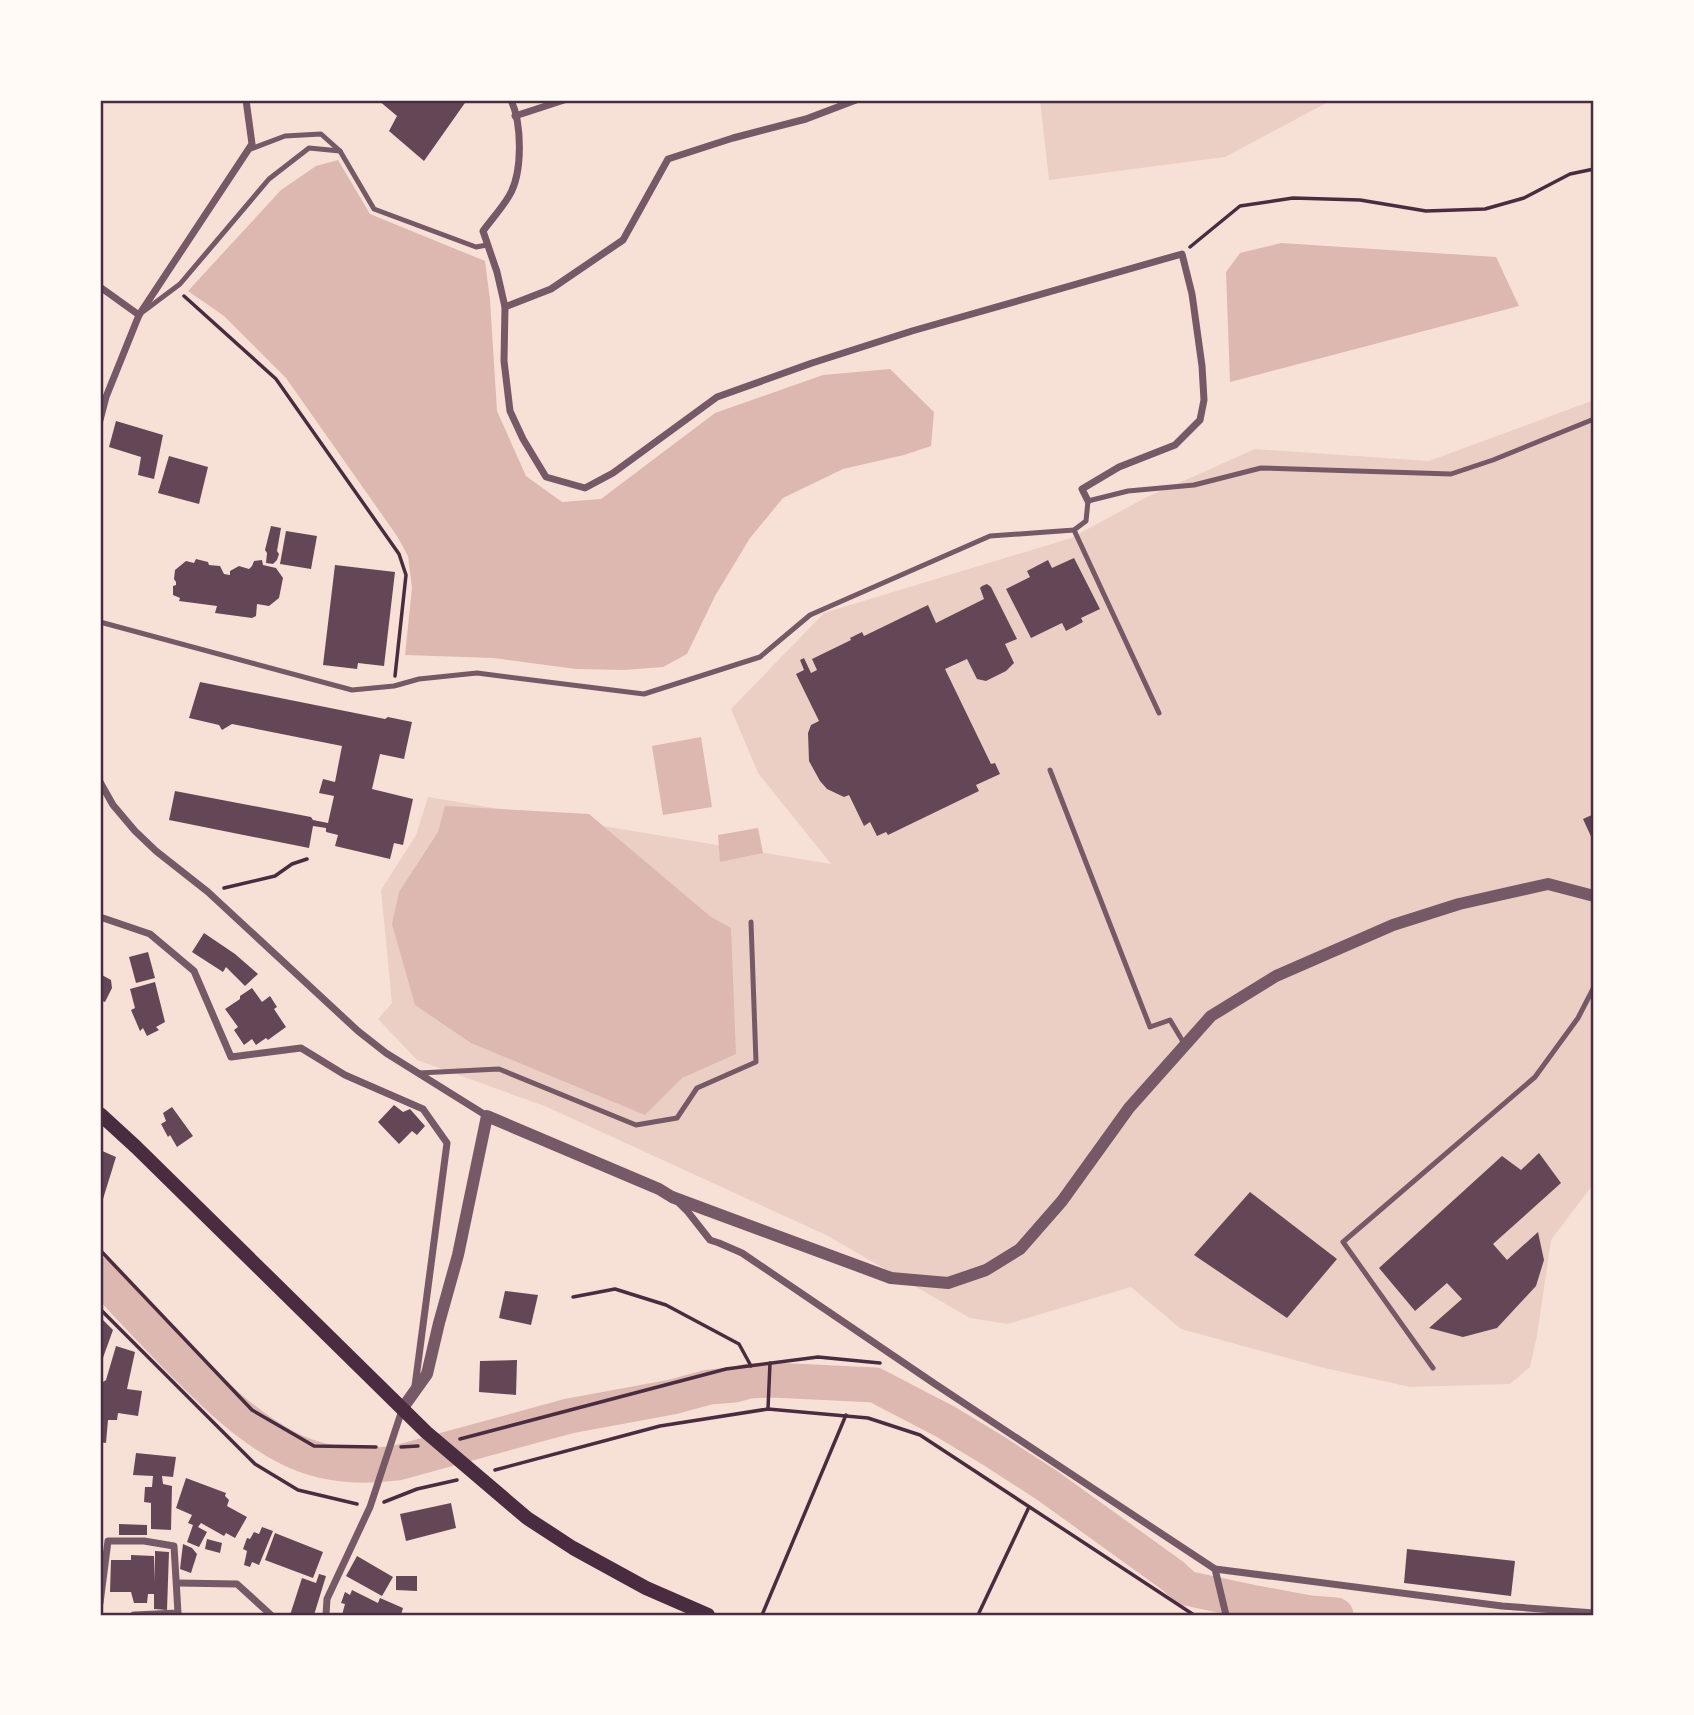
<svg xmlns="http://www.w3.org/2000/svg" width="1694" height="1715" viewBox="0 0 1694 1715" font-family="'Exo 2',sans-serif">
<style>
.green{fill:#ebcfc5}
.water{fill:#dcb8b0}
.lines{fill:none;stroke-linecap:round;stroke-linejoin:round}
.river{stroke:#dcb8b0;stroke-width:35}
.building{fill:#644757}
.path{stroke:#4a2c40;stroke-width:3.5}
.service{stroke:#755966;stroke-width:5}
.minor{stroke:#755966;stroke-width:7}
.tertiary{stroke:#755966;stroke-width:12}
.secondary{stroke:#4a2c40;stroke-width:14}
.neatline{fill:none;stroke:#4a2c40;stroke-width:2.5}
</style>
<rect width="100%" height="100%" fill="#f7e1d7"/>
<g class="green">
<path d="M1040 100H1332L1225 157 1049 180Z"/>
<path d="M1594 400V1183L1551 1240 1537 1336 1530 1367 1510 1384 1410 1387 1320 1367 1181 1329 1131 1287 1008 1324 970 1318 826 1235 547 1107 417 1060 378 1019 392 1003 381 890 416 835 428 797 831 864 758 773 731 709 824 613 1071 538 1145 498 1255 449 1429 461Z"/>
</g>
<g class="water">
<path d="M338 160 370 214 485 261 490 300 497 411 526 476 562 502 601 499 715 413 823 375 890 369 934 412 931 446 904 455 843 469 783 498 750 538 715 596 687 654 663 667 624 670 576 669 494 658 405 655 412 588 408 556 397 536 286 378 224 316 188 291 281 190 316 166Z"/>
<path d="M1281 243 1496 257 1519 306 1230 382 1226 272 1240 253Z"/>
<path d="M701 737 712 807 663 815 652 746Z"/>
<path d="M445 806 589 814 711 917 731 928 736 1054 682 1078 645 1115 471 1043 415 1005 392 924 399 892 438 832Z"/>
<path d="M758 828 763 853 720 862 718 835Z"/>
</g>
<g class="lines">
<path class="river" d="M100 1275C125 1303 151 1330 177 1357 210 1390 245 1426 288 1448 321 1465 360 1468 397 1463L569 1416 672 1397 709 1387 734 1385 749 1381 772 1380 875 1385 946 1422 994 1451 1048 1486 1173 1576 1186 1588 1256 1603 1310 1613 1336 1615"/>
</g>
<g class="building">
<path d="M378 100H467L424 161 389 131 397 116Z"/>
<path d="M116 421 163 435 154 479 138 475 141 457 109 447Z"/>
<path d="M169 456 208 467 199 504 158 493Z"/>
<path d="M271 526 281 528 277 551 279 554 277 560 273 564 266 563 267 553 265 550Z"/>
<path d="M286 531 317 536 311 569 280 564Z"/>
<path d="M1074 558 1100 609 1081 618 1083 622 1066 631 1062 623 1031 638 1006 589 1030 577 1027 571 1048 560 1052 568Z"/>
<path d="M196 559 208 562 209 565 220 566 224 574 230 575V571L239 566 249 569 252 566 254 561 262 560 263 565 276 568 283 578 279 598 269 606 257 604 256 616 252 618 215 613 217 606 179 601 180 598 173 595V586L176 585V582L174 579 175 570 186 561 194 563Z"/>
<path d="M335 565 395 572 384 666 358 663 357 669 323 665Z"/>
<path d="M987 584 991 587 1017 639 1005 644 1014 663 1006 671 986 681 977 679 967 659 945 669 991 764 995 763 1000 774 976 785 979 791 888 835 886 832 877 836 870 822 864 826 849 795 844 797 827 789 820 781 809 761 808 733 811 725 819 721 796 674 804 670 800 660 804 658 811 673 817 670 812 659 851 640 850 638 862 632 864 636 928 605 936 623 984 599 980 588 982 586Z"/>
<path d="M200 682 385 719 388 717 412 722 404 759 380 754 372 789 413 799 403 845 394 843 390 859 335 846 338 835 326 832V828L313 826 309 848 169 820 175 791 311 817 313 820 328 823 334 796 319 793 323 779 335 782 342 746 232 724 222 730 219 725 189 718Z"/>
<path d="M1594 814V843L1583 819Z"/>
<path d="M204 933 235 954 258 974 245 986 226 967 223 972 192 952Z"/>
<path d="M148 952 155 978 136 983 129 957Z"/>
<path d="M100 974 111 980 112 988 105 1002 100 1000Z"/>
<path d="M155 982 165 1022 156 1027 159 1030 147 1036 143 1028 140 1031 131 1010 135 1008 130 989Z"/>
<path d="M252 988 262 1002 270 996 277 1007 274 1009 286 1027 268 1040 266 1038 256 1045 252 1039 244 1045 234 1030 238 1027 225 1009 240 999V996Z"/>
<path d="M394 1105 403 1112 410 1109 425 1126 417 1135 412 1131 399 1144 378 1122Z"/>
<path d="M172 1107 193 1136 177 1147 170 1135 168 1137 161 1124 166 1121 163 1113Z"/>
<path d="M100 1150 116 1157 103 1199 100 1197Z"/>
<path d="M1539 1153 1561 1183 1493 1244 1507 1260 1538 1232 1544 1260 1536 1286 1497 1328 1463 1337 1429 1328 1462 1299 1447 1283 1415 1311 1379 1268 1502 1156 1521 1170Z"/>
<path d="M1250 1192 1337 1259 1287 1318 1194 1255Z"/>
<path d="M505 1291 538 1295 531 1325 499 1318Z"/>
<path d="M100 1317 113 1330 100 1366Z"/>
<path d="M116 1346 135 1352 127 1389 142 1391 138 1416 118 1413 117 1420H108L106 1443 100 1442V1384L106 1380Z"/>
<path d="M517 1360 516 1395 479 1392 480 1361Z"/>
<path d="M136 1453 176 1457 173 1477 162 1476 163 1484 172 1486 171 1530 151 1529V1503L144 1502 145 1487H152L153 1476 133 1475Z"/>
<path d="M186 1478 226 1493 225 1496 229 1500 227 1506 247 1517 235 1538 226 1533 224 1536 201 1523 198 1527 207 1532 199 1547 187 1542 193 1525 188 1523 192 1515 176 1508Z"/>
<path d="M451 1503 456 1528 406 1541 400 1514Z"/>
<path d="M119 1524 147 1525V1535H119Z"/>
<path d="M262 1527 273 1531 259 1565 252 1562 250 1567 244 1565 247 1551 243 1549 247 1538 250 1539 254 1532 259 1534Z"/>
<path d="M275 1533 323 1552 313 1578 265 1560Z"/>
<path d="M207 1539 222 1543 220 1553 205 1549Z"/>
<path d="M183 1544 192 1548 197 1554 191 1573 180 1569Z"/>
<path d="M1407 1549 1515 1561 1511 1596 1404 1583Z"/>
<path d="M155 1551 169 1552 167 1610 154 1609V1594H148L147 1603H134L131 1592H110L111 1560H131V1555L154 1556 155 1582Z"/>
<path d="M357 1556 393 1577 382 1596 346 1576Z"/>
<path d="M319 1574 326 1576 314 1615H290L302 1578 316 1583Z"/>
<path d="M396 1576H417V1591L396 1590Z"/>
<path d="M352 1590 378 1603 380 1598 403 1608 401 1615H342L345 1604 341 1603 345 1592 350 1595Z"/>
</g>
<g class="lines">
<g class="path">
<path d="M1190 247 1240 206 1293 198 1360 200 1426 211 1485 209 1524 198 1570 174 1594 169"/>
<path d="M184 296 276 379 399 554 406 575 395 676"/>
<path d="M224 888 275 876 292 864 307 859"/>
<path d="M100 1250 252 1410 314 1446 376 1447"/>
<path d="M573 1297 615 1289 666 1305 739 1344 751 1366"/>
<path d="M100 1309 255 1464 298 1490 357 1504"/>
<path d="M768 1409 770 1363"/>
<path d="M460 1439 726 1369 818 1357 880 1363"/>
<path d="M401 1447 418 1446"/>
<path d="M495 1470 660 1426 768 1409 868 1418 920 1435 1194 1615"/>
<path d="M384 1502 417 1489 457 1480"/>
<path d="M762 1615 846 1415"/>
<path d="M978 1615 1029 1507"/>
</g>
<g class="service">
<path d="M248 150 285 136 321 134 340 151"/>
<path d="M144 311 180 284 269 179 309 148 340 151 374 209 476 247 487 245"/>
<path d="M1074 530 1159 713"/>
<path d="M100 622 352 690 394 686 419 679 477 673 644 694 760 657 810 615 990 536 1074 530 1086 521 1088 501 1128 491 1194 485 1261 468 1451 474 1493 460 1594 419"/>
<path d="M1050 770 1150 1027 1170 1020 1185 1045"/>
<path d="M419 1073 499 1069 636 1125 677 1118 697 1088 756 1062 751 922"/>
<path d="M1433 1368 1343 1242 1535 1077 1578 1018 1594 987"/>
</g>
<g class="minor">
<path d="M511 100C522 124 523 173 509 196 502 208 491 220 483 231L497 272 505 307 504 361 510 411 523 439 546 477 585 488 613 473 717 397 812 363 912 331 1182 254 1192 294 1202 366 1204 400 1200 420 1175 445 1119 467 1082 489 1088 501"/>
<path d="M515 116 564 100"/>
<path d="M100 287 139 315"/>
<path d="M505 307 551 289 623 240 668 159 733 138 806 119 856 100"/>
<path d="M100 420 106 397 139 315 252 144 246 100"/>
<path d="M100 782 113 805 135 831 156 851 208 892 358 1031 386 1053 487 1116"/>
<path d="M100 917 150 934 194 971 231 1057 301 1048 345 1075 423 1109 447 1143 415 1386"/>
<path d="M678 1202 688 1212 710 1240 719 1243 742 1253 935 1384 1215 1569 1502 1606 1594 1613"/>
<path d="M1215 1569 1226 1615"/>
<path d="M177 1583 237 1584 271 1615"/>
<path d="M100 1603 108 1541H144L174 1546 178 1613 134 1615"/>
<path d="M326 1615 327 1599 370 1507 402 1410"/>
</g>
<path class="tertiary" d="M402 1409 427 1374 439 1323 458 1255 487 1116 659 1189 672 1197 891 1278 948 1283 986 1270 1020 1249 1062 1201 1129 1108 1211 1016 1276 976 1393 925 1459 904 1548 884 1594 896"/>
<path class="secondary" d="M100 1114 136 1147 426 1432 527 1518 573 1548 646 1588 708 1615"/>
</g>
<rect width="1694" height="1715" fill="none" stroke="#fffaf5" stroke-width="203"/>
<rect x="102" y="102" width="1490" height="1512" class="neatline"/>
</svg>
